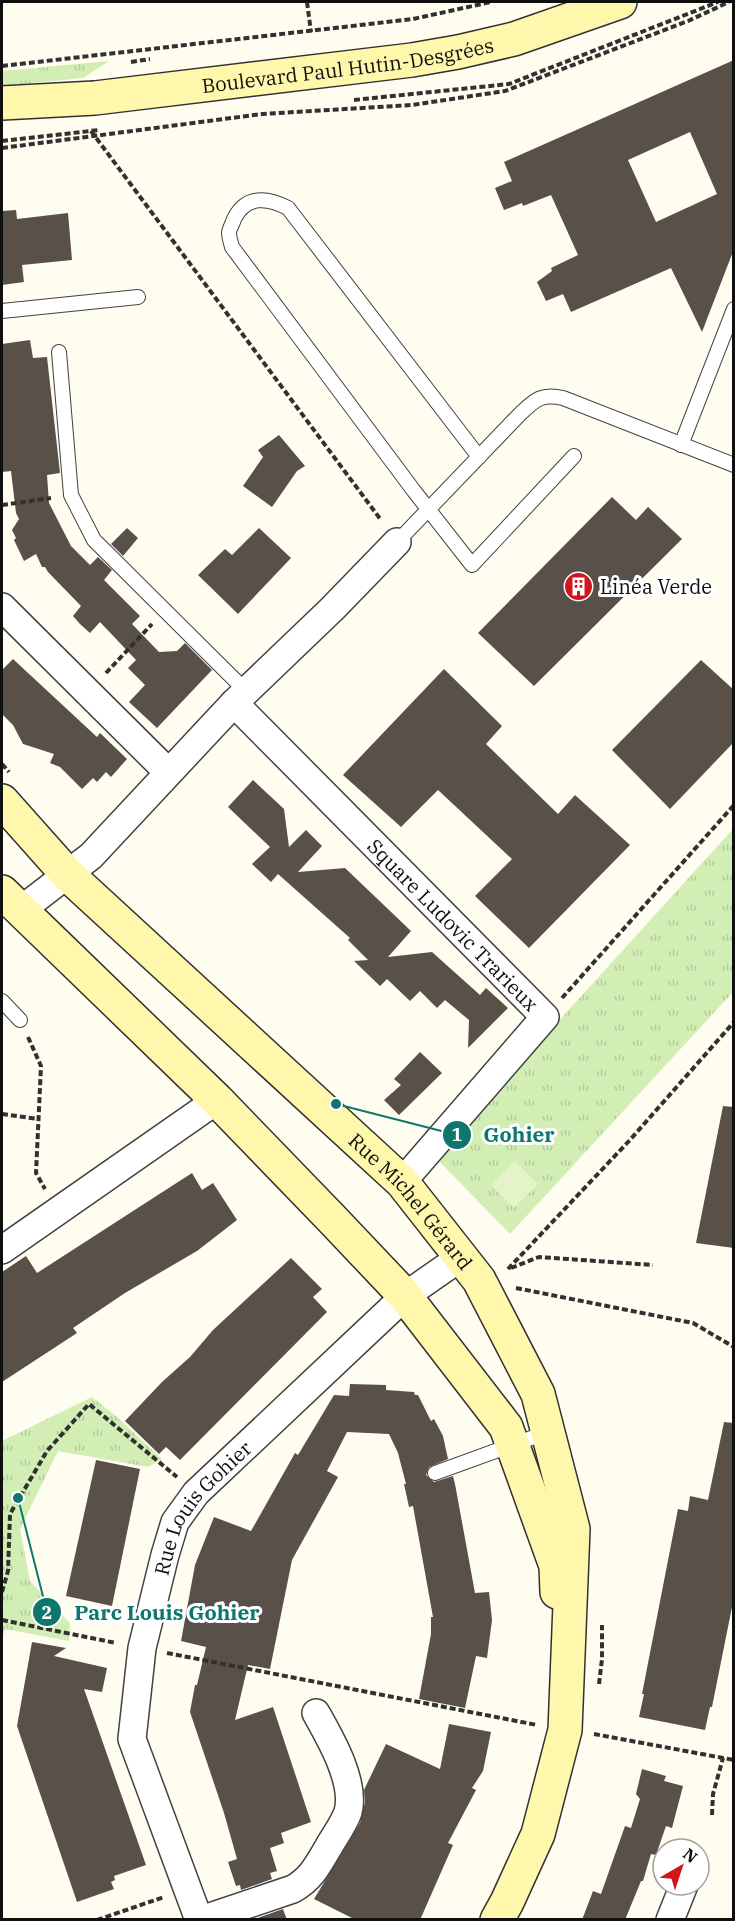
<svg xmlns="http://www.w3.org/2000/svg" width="735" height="1921" viewBox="0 0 735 1921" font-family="'IBM Plex Serif',serif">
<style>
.grass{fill:url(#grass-tufts)}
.pitch{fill:#e4f4c8}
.building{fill:#59504a;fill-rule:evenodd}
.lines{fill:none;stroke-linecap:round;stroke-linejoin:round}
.lane-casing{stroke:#424242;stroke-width:16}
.street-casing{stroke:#424242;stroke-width:30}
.secondary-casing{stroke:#313131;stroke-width:36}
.path{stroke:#313131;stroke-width:4;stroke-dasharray:6 3;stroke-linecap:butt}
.lane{stroke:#fff;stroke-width:14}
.street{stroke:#fff;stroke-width:27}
.secondary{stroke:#fff7ab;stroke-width:33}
.labels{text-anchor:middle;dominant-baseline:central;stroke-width:6;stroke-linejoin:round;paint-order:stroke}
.street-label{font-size:20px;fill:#0f0f0f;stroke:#fff}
.poi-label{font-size:20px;fill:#0f0f0f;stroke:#fff;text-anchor:start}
.leader{fill:none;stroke:#0f766e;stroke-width:2}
.callout-dot{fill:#0f766e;stroke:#fff;stroke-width:2}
.mark-label{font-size:18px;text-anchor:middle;font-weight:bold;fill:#fff}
.callout-label{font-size:21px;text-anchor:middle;font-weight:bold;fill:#0f766e;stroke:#fff;stroke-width:6;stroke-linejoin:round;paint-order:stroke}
</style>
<defs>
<pattern id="grass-tufts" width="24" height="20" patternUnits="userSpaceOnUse" patternTransform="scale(1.5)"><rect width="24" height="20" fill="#d2eeb5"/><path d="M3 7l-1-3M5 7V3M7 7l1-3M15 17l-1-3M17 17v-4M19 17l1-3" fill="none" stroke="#b3cb9a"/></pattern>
</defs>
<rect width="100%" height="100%" fill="#fffcf0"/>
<g class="grass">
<path d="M109 61 83 78 2 86V71Z"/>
<path d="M733 829V992L510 1234 435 1157Z"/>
<path d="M92 1397 117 1417 162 1459 148 1467 58 1451 20 1529 30 1581 70 1623 69 1641 5 1629 2 1639V1441Z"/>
</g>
<path class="pitch" d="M515 1161 538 1184 514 1208 491 1185Z"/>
<g class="building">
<path d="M734 60V249L702 332 671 268 571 312 563 294 546 301 537 282 552 271 551 268 578 255 551 195 523 206 522 203 504 210 495 188 512 181 504 162ZM690 132 717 194 656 222 628 160Z"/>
<path d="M16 210 17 219 68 213 72 260 22 265 24 282 2 285V211Z"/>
<path d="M30 340 33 358 47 357 60 473 47 475 49 503 71 546 90 565 98 557 112 570 104 580 140 616 132 624 159 652 177 651 185 643 212 670 157 728 129 702 145 685 128 668 136 660 100 622 90 633 80 624 73 616 81 606 48 572 45 567H42L36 554 24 561 14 540 16 538 12 530 19 519 16 513 11 471 2 472V344Z"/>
<path d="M279 435 305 466 297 471 272 507 243 486 263 457 258 450Z"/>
<path d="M612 497 636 520 648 507 682 539 534 686 478 633Z"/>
<path d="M127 528 138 538 123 556 111 544Z"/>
<path d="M259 528 291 558 238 614 198 575 225 549 232 555Z"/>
<path d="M13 659 97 737 100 733 127 759 111 777 106 772 97 782 93 778 82 789 60 767 50 763 54 754 23 744 13 725 2 714V670Z"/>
<path d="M701 660 734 690V742L670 809 612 750Z"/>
<path d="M444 669 502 726 486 744 558 814 575 795 630 845 529 948 475 896 512 859 438 790 401 827 343 775Z"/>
<path d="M253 780 284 809 289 847 306 830 322 846 298 872 345 868 411 931 388 957 432 952 480 995 486 988 508 1008 468 1048 469 1020 445 1000 437 1008 420 991 410 1001 387 979 380 986 354 961 368 960 348 940 350 938 278 874 271 882 252 864 270 847 228 807Z"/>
<path d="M420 1052 442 1073 399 1115 384 1100 401 1085 394 1079Z"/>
<path d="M723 1106 734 1107V1248L696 1243Z"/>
<path d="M192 1173 202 1190 213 1183 237 1220 197 1251 125 1293 73 1328 77 1333 2 1382V1272L26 1256 37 1273Z"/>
<path d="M291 1258 322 1289 313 1297 327 1312 180 1460 166 1447 159 1454 125 1421 162 1382 190 1357 213 1330Z"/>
<path d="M350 1384 386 1385V1390L414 1392 415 1395H418L431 1421 434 1419 443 1436 448 1459 429 1467 426 1475 434 1482 453 1476 455 1484 475 1593 489 1592 492 1620 487 1658 476 1656 465 1708 419 1699 431 1634V1617H433L413 1506 409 1507 404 1484H406L398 1453 389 1434 347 1432 327 1471 338 1477 292 1560 270 1669 248 1665 235 1720 273 1707 311 1822 281 1833 284 1843 270 1848 277 1871 270 1873 272 1879 241 1890 240 1885 236 1886 228 1862 237 1859 224 1813 190 1712 195 1685H197L206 1647 181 1641 195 1565 214 1517 251 1531 295 1453 298 1455 334 1395 349 1396Z"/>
<path d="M724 1422 734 1423V1597L712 1707H710L705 1730 639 1717 644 1694H642L678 1509 688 1511 690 1496 708 1500Z"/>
<path d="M96 1460 140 1469 112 1606 66 1596Z"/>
<path d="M32 1642 66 1648 54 1656 107 1668 102 1692 84 1689 146 1865 114 1876 115 1880 111 1882 114 1889 77 1902 17 1726Z"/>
<path d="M449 1724 491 1732 483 1771 472 1788 476 1790 448 1843 453 1845 420 1920H356L314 1899 360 1823 365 1802 364 1790 386 1744 440 1769Z"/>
<path d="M642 1769 666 1776 664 1781 683 1786 672 1828 666 1826 656 1855 651 1854 643 1881H641L625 1920H582L593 1891 601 1894 625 1826 631 1828 640 1799 636 1794Z"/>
<path d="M283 1909 287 1920H252Z"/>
</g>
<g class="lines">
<defs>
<g id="lane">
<path d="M2 311 138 297"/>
<path d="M59 352 71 495 94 540 247 692"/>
<path d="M681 445 734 309"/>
<path d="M479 457 288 208C267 197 246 195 234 219 233 223 229 229 229 233 229 237 231 243 232 247L414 491 472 565 574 456"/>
<path d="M397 542 520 414C535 400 541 393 563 398L734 465"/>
<path d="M2 1001 20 1020"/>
<path d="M435 1473 548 1432"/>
</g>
<g id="street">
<path d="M2 607 168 772"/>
<path id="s1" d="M234 703 545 1017 402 1182"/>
<path d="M21 910 91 856 234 703 332 609 397 542"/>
<path d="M2 1250 217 1100"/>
<path id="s2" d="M199 1920 132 1739 142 1648 165 1555 175 1522 196 1493 405 1296 461 1257"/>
<path d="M201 1920 293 1889C311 1879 318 1865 328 1848 334 1837 344 1824 348 1812 356 1782 330 1738 316 1713"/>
<path d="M670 1920 684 1885"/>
</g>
<g id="secondary">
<path id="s3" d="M2 103 95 98 412 60 458 52 514 39 620 2"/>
<path id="s4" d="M2 801 67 874 402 1182 479 1280 538 1394 573 1529 565 1730 538 1834 507 1902 497 1920"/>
<path d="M2 892 217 1100 333 1220 405 1296 506 1427 556 1566 557 1592"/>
</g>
</defs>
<use href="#lane" class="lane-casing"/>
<use href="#street" class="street-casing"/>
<use href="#secondary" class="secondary-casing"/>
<g class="path">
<path d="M307 2 311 32"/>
<path d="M131 62 150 59"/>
<path d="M2 66 413 19 491 2"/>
<path d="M354 100 509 84 718 2"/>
<path d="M91 131 381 520"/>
<path d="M2 141 99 130"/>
<path d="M2 148 262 114 412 105 505 91 688 21 729 2"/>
<path d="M2 505 51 498"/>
<path d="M106 673 152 624"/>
<path d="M2 764 9 772"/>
<path d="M562 998 734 805"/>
<path d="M28 1037 41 1066 36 1173 45 1189"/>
<path d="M2 1114 38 1119"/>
<path d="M511 1268 539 1257 653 1265"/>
<path d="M508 1269 629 1141 734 1022"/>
<path d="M516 1288 693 1323 734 1347"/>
<path d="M2 1592 8 1571 10 1514 47 1451 89 1404 177 1477"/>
<path d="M2 1620 116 1643"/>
<path d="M167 1653 537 1725"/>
<path d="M599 1684 602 1659V1625"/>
<path d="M594 1734 734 1760"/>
<path d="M712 1815 713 1794 723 1758"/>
<path d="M97 1920 164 1897"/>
</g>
<use href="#lane" class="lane"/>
<use href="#street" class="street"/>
<use href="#secondary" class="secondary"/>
</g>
<defs>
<symbol id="building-disc" viewBox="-11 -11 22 22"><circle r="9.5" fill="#ce171c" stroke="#fff"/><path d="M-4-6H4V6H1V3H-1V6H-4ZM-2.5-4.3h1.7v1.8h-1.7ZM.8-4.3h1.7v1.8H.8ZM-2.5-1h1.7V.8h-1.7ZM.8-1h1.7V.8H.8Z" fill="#fff"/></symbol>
</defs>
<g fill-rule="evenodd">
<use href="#building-disc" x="562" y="570" width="33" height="33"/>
</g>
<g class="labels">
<g class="street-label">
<text stroke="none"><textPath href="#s3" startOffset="348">Boulevard Paul Hutin-Desgrées</textPath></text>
<text stroke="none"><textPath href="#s1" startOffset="312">Square Ludovic Trarieux</textPath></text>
<text stroke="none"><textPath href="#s4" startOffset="573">Rue Michel Gérard</textPath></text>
<text stroke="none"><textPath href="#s2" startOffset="441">Rue Louis Gohier</textPath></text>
</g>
<g class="poi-label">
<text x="600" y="586">Linéa Verde</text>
</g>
</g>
<path class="leader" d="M336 1104L457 1135M18 1498L47 1612"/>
<g class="callout-dot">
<circle cx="336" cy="1104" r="6"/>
<circle cx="18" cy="1498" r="6"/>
<circle cx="457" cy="1135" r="15"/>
<circle cx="47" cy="1612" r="15"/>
</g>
<g class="mark-label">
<text x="457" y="1141">1</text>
<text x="47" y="1619">2</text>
</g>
<g class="callout-label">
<text x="519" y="1142">Gohier</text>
<text x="167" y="1620">Parc Louis Gohier</text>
</g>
<rect width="735" height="1921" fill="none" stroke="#0f0f0f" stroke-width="6"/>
<g transform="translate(681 1867) rotate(39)"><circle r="28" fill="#ffffff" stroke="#9f9f9f" stroke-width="1.5"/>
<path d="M0-4.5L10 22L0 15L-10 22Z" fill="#ce171c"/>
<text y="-9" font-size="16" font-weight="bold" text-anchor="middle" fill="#0f0f0f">N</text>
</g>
</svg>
